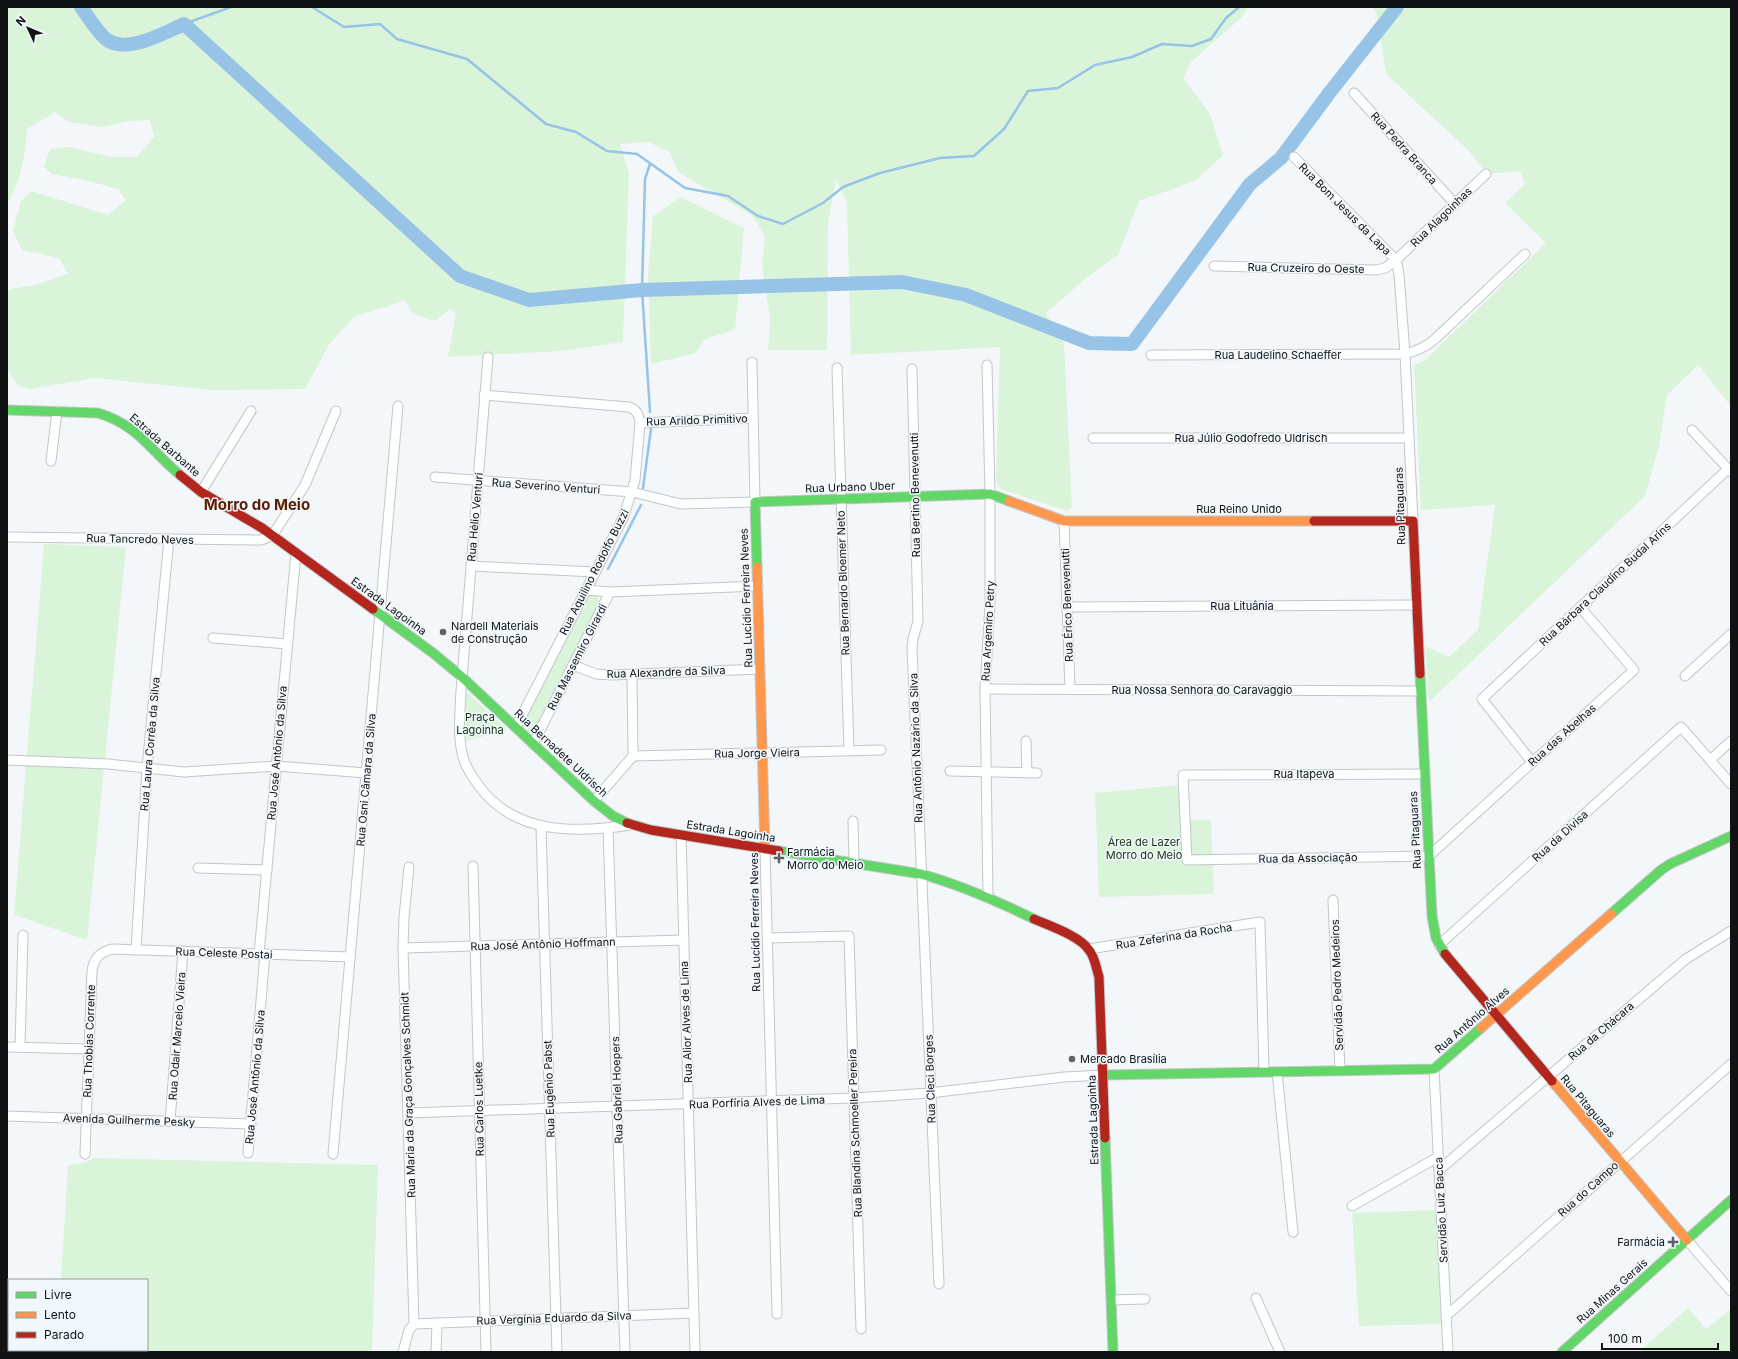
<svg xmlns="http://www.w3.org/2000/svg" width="1738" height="1359" viewBox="0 0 1738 1359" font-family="Inter,sans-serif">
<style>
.green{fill:#d9f4d8}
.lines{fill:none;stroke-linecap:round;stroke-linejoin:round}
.stream{stroke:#97c3e7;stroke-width:2.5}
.river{stroke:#97c3e7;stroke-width:14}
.street-casing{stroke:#c3c6c8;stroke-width:11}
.fast-casing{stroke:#c3c6c8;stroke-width:11}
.slow-casing{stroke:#c3c6c8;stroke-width:11}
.jam-casing{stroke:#c3c6c8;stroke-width:11}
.street{stroke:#fdfefe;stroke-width:9}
.fast{stroke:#63d668;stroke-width:9}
.slow{stroke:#ff974d;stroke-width:9}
.jam{stroke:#b3261e;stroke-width:9}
.poi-dot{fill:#5f6264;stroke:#f0f8fd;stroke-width:1.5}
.labels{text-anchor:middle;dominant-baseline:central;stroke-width:3;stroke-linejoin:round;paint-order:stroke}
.street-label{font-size:11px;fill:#101214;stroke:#f0f8fd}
.poi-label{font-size:11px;fill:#101214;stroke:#f0f8fd;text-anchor:start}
.park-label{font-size:11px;fill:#10330b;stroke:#f0f8fd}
.district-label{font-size:15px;font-weight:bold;fill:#5d1e00;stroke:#f0f8fd}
</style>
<rect width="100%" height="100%" fill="#f3f7fa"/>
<g class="green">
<path d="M7 7H1248L1241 18 1191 62 1183 78 1210 114 1223 155 1195 181 1139 201 1118 255 1086 278 1046 313 1064 343 1072 508 1067 511 1001 489 996 480 1000 347 851 355 847 203 836 179 828 223 827 350H768L770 318 762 264 765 237 753 216 678 172 670 152 648 142 620 144 629 173 623 342 561 351 448 357 456 313 450 309 435 321 413 314 405 300 389 306 355 316 330 343 305 389 212 390 95 378 30 389 18 386 7 369V291L11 289 35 285 68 274 59 258 22 250 13 231 21 201 32 191 108 215 126 200 118 189 89 181 52 174 44 167 50 149 68 147 111 157H137L154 137 150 120 129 121 101 127 69 122 55 112 27 129C25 154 21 182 7 204Z"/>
<path d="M1372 7H1731V406L1698 365 1667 395 1659 446 1645 496 1429 702 1425 646 1449 657 1478 630 1495 505 1421 510 1414 365 1425 360 1546 243 1505 203 1525 184 1520 171 1487 174 1468 150 1386 74 1376 11Z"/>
<path d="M681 197 744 228 735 330 705 339 696 353 651 364 648 273 653 216Z"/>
<path d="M44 544 126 547 87 940 14 915Z"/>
<path d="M593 596 597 597 600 603 534 732 528 731 523 723 589 597Z"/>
<path d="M466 691 507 730 466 741Z"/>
<path d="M1179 785 1182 820H1211L1214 894 1099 897 1095 793Z"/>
<path d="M94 1158 378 1165 372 1352H7V1321H9V1350H147V1280H61L68 1165 85 1163Z"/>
<path d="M1437 1210 1441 1324 1359 1326 1352 1213Z"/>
<path d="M1688 1308 1706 1329 1731 1309V1352H1639Z"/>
</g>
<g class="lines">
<g class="stream">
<path d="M312 7 344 27 380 24 397 39 467 59 546 124 576 132 607 151 637 154 685 188 728 196 758 216 783 224 823 203 843 187 880 173 940 158 974 156 1004 129 1028 91 1058 88 1095 65 1132 57 1162 44 1192 46 1211 39 1226 18 1239 7"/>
<path d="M184 24 231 7"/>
<path d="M650 412 642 290 645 179 650 164"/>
<path d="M643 488 651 429"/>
<path d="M608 569 641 505"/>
</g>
<path class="river" d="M81 7C87 15 98 33 106 39 126 55 164 33 184 24L460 276 529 300 642 290 902 282 966 295 1089 343 1132 344 1250 184 1281 158 1330 92 1397 7"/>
<defs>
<g id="street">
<path d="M1354 93 1455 204"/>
<path d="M1294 157 1396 260"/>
<path d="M1396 260 1399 274 1405 354 1413 521"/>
<path d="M1214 266 1376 270 1385 268 1396 260 1486 174"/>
<path d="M1151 355 1405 354C1417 351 1426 347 1435 339L1525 254"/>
<path d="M488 357 461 691C460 713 457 739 464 760 467 770 473 778 479 786 515 835 576 833 630 825"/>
<path d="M987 365 990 494V603L985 689 988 897"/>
<path d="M837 368 849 750"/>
<path d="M912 369 918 621 913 639 912 648 939 1284"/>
<path d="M484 395 629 407C637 410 639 415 640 423L635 480 624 516 516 727"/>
<path d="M640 423 753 418"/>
<path d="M1692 430 1731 472"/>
<path d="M1093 438H1409"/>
<path d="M51 461 57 411"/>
<path d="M435 477 632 492 681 504 755 502 752 362"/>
<path d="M201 492 251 411"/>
<path d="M1064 521 1070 689"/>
<path d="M7 537 261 540 272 536 305 485 336 411"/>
<path d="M471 566 595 572"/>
<path d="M586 590 610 592 758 586"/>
<path d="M1068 607 1416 605"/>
<path d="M213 638 287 644"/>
<path d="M573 665 596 674 612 675 760 669"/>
<path d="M1685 676 1731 634"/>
<path d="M985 689 1420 691"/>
<path d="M1026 741 1027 773"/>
<path d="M533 744 610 592"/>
<path d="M633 756 881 750"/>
<path d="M7 760 108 764 184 772 276 766 366 773"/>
<path d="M1710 760 1731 741"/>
<path d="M1532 762 1482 699 1728 469"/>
<path d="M950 771 1037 773"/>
<path d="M1424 774 1183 775 1187 860 1429 856 1634 670 1580 607"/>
<path d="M594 801 633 756 632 675"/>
<path d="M853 821 854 863"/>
<path d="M541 827 557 1352"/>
<path d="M608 828 625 1352"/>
<path d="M681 836 695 1352"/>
<path d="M765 849 777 1314"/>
<path d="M473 866 486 1352"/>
<path d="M409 867 404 917 403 948 414 1324"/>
<path d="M198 868 267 870"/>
<path d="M1333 900 1340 1070"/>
<path d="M768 938 849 936 861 1329"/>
<path d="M1439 945 1681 727 1731 784"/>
<path d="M403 948 684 940"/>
<path d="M1089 949 1260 922 1264 1072"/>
<path d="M136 950 147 768 169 539"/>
<path d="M259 954 296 553"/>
<path d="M7 1047 89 1049"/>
<path d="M20 1047 23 935"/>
<path d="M1434 1069 1448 1352"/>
<path d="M1277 1072 1293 1232"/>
<path d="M408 1113 854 1098 930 1093 1064 1077 1104 1075"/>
<path d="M7 1116 251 1124"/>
<path d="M170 1121 183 951"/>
<path d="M248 1153 265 954"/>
<path d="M85 1154 92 971C94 958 99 953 112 949L350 957"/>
<path d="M333 1154 398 406"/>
<path d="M1439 1170 1673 970 1686 959 1731 931"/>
<path d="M1352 1206 1438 1157"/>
<path d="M1687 1240 1731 1291"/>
<path d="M1256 1298 1280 1352"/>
<path d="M1111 1300 1145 1299"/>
<path d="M1446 1316 1731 1064"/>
<path d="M414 1324 694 1313"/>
<path d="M403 1352 409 1330 414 1324"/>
<path d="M436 1352 437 1323"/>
</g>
<g id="fast">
<path d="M7 410 98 413C138 425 150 450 180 475"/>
<path d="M757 567 755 502 990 494 1009 501"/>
<path d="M373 609 433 653 462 677 594 801 613 816 627 823"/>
<path d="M1420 674 1432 916 1436 938 1445 954"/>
<path d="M779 851 921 874C961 885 997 901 1034 919"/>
<path d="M1611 914 1661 870 1670 864 1731 836"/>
<path d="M1104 1075 1434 1069 1481 1028"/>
<path d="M1105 1138 1113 1352"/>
<path d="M1562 1352 1731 1200"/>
</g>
<g id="slow">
<path d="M1009 501 1064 521H1314"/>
<path d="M757 567 765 849"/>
<path d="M1481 1028 1611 914"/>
<path d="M1552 1081 1687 1240"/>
</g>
<g id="jam">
<path d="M180 475 201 492 262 528 373 609"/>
<path d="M1314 521H1413L1420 674"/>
<path d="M627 823 651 830 779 851"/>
<path d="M1034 919C1050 926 1080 936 1089 950 1095 957 1096 968 1099 977L1105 1138"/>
<path d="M1445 954 1552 1081"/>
</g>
</defs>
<use href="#street" class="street-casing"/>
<use href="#fast" class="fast-casing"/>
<use href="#slow" class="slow-casing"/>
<use href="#jam" class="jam-casing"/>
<use href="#street" class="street"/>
<use href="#fast" class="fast"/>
<use href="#slow" class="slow"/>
<use href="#jam" class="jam"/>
</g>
<g class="poi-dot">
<circle cx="443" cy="632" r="4"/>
<path d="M777 852h4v4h4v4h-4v4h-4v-4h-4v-4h4z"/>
<circle cx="1072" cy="1059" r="4"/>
<path d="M1671 1236h4v4h4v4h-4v4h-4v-4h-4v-4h4z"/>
</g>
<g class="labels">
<g class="street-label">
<text transform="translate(1404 148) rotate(48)">Rua Pedra Branca</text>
<text transform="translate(1345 209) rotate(45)">Rua Bom Jesus da Lapa</text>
<text transform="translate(1441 217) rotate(-44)">Rua Alagoinhas</text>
<text transform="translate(1306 268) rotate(1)">Rua Cruzeiro do Oeste</text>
<text x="1278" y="355">Rua Laudelino Schaeffer</text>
<text transform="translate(697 420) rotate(-2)">Rua Arildo Primitivo</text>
<text x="1251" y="438">Rua Júlio Godofredo Uldrisch</text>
<text transform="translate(165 445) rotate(41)">Estrada Barbante</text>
<text transform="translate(546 486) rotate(4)">Rua Severino Venturi</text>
<text transform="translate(850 487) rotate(-2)">Rua Urbano Uber</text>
<text transform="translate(915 495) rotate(-91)">Rua Bertino Benevenutti</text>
<text transform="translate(1400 506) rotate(-92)">Rua Pitaguaras</text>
<text x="1239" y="509">Rua Reino Unido</text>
<text transform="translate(475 517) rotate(-85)">Rua Hélio Venturi</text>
<text transform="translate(140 539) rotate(1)">Rua Tancredo Neves</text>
<text transform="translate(594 572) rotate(-63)">Rua Aquilino Rodolfo Buzzi</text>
<text transform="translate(843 583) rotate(-92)">Rua Bernardo Bloemer Neto</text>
<text transform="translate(1605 584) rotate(-43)">Rua Bárbara Claudino Budal Arins</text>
<text transform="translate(746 598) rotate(-92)">Rua Lucídio Ferreira Neves</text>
<text transform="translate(1067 605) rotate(-92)">Rua Érico Benevenutti</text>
<text transform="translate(389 606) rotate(36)">Estrada Lagoinha</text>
<text x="1242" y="606">Rua Lituânia</text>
<text transform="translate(988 631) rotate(-87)">Rua Argemiro Petry</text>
<text transform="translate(577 657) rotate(-63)">Rua Massemiro Girardi</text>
<text transform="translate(666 672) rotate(-2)">Rua Alexandre da Silva</text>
<text x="1202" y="690">Rua Nossa Senhora do Caravaggio</text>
<text transform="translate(1562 735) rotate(-42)">Rua das Abelhas</text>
<text transform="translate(150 744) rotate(-85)">Rua Laura Corrêa da Silva</text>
<text transform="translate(916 748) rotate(-92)">Rua Antônio Nazário da Silva</text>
<text transform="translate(277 753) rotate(-85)">Rua José Antônio da Silva</text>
<text transform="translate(561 753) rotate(43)">Rua Bernadete Uldrisch</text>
<text transform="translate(757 753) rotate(-1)">Rua Jorge Vieira</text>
<text x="1304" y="774">Rua Itapeva</text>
<text transform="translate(366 780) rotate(-85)">Rua Osni Câmara da Silva</text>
<text transform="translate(1415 830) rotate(-93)">Rua Pitaguaras</text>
<text transform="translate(731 831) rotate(9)">Estrada Lagoinha</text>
<text transform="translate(1560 836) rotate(-42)">Rua da Divisa</text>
<text transform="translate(1308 858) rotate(-1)">Rua da Associação</text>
<text transform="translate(755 922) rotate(-91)">Rua Lucídio Ferreira Neves</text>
<text transform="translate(1174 936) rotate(-9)">Rua Zeferina da Rocha</text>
<text transform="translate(543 944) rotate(-2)">Rua José Antônio Hoffmann</text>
<text transform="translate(224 953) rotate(2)">Rua Celeste Postai</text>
<text transform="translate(1337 985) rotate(-92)">Servidão Pedro Medeiros</text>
<text transform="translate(1472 1020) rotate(-41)">Rua Antônio Alves</text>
<text transform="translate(686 1022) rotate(-92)">Rua Alior Alves de Lima</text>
<text transform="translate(1601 1031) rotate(-41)">Rua da Chácara</text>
<text transform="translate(177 1036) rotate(-86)">Rua Odair Marcelo Vieira</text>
<text transform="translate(89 1041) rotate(-88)">Rua Thobias Corrente</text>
<text transform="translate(255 1077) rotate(-85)">Rua José Antônio da Silva</text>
<text transform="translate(930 1079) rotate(-92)">Rua Cleci Borges</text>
<text transform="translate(549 1089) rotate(-92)">Rua Eugênio Pabst</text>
<text transform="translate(617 1090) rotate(-92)">Rua Gabriel Hoepers</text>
<text transform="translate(408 1095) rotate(-92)">Rua Maria da Graça Gonçalves Schmidt</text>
<text transform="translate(757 1102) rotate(-2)">Rua Porfíria Alves de Lima</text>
<text transform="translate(1588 1106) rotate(50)">Rua Pitaguaras</text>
<text transform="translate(479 1109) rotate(-91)">Rua Carlos Luetke</text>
<text transform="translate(129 1120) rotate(2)">Avenida Guilherme Pesky</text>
<text transform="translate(1093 1120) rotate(-92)">Estrada Lagoinha</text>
<text transform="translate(855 1133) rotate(-92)">Rua Blandina Schmoeller Pereira</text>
<text transform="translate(1588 1189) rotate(-42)">Rua do Campo</text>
<text transform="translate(1441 1210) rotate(-93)">Servidão Luiz Bacca</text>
<text transform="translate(1612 1291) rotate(-42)">Rua Minas Gerais</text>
<text transform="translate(554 1318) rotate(-2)">Rua Vergínia Eduardo da Silva</text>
</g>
<g class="poi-label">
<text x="451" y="626">Nardell Materiais<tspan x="451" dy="13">de Construção</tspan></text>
<text x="787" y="852">Farmácia<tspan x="787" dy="13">Morro do Meio</tspan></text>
<text x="1080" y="1059">Mercado Brasília</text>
<text x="1665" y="1242" text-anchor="end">Farmácia</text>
</g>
<g class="park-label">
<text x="480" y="717">Praça<tspan x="480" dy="13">Lagoinha</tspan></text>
<text x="1144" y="842">Área de Lazer<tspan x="1144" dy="13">Morro do Meio</tspan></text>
</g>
<g class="district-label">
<text x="257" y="504">Morro do Meio</text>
</g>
</g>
<rect width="1738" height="1359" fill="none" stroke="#101214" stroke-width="16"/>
<rect x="8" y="1279" width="140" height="72" fill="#f0f8fd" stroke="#969ca0"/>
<rect x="16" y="1292" width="20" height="6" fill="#63d668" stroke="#969ca0"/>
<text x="44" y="1299" font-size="12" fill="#101214">Livre</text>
<rect x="16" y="1312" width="20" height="6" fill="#ff974d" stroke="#969ca0"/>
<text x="44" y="1319" font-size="12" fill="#101214">Lento</text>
<rect x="16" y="1332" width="20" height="6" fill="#b3261e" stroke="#969ca0"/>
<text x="44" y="1339" font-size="12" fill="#101214">Parado</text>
<g transform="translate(28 28) rotate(314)" stroke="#f0f8fd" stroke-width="3" paint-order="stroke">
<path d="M0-3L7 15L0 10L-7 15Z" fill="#101214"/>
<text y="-6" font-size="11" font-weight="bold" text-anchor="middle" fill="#101214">N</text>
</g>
<path d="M1602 1343v6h116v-6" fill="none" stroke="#101214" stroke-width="2"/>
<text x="1608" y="1343" font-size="12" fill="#101214" stroke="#f0f8fd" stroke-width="3" paint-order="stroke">100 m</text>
</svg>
